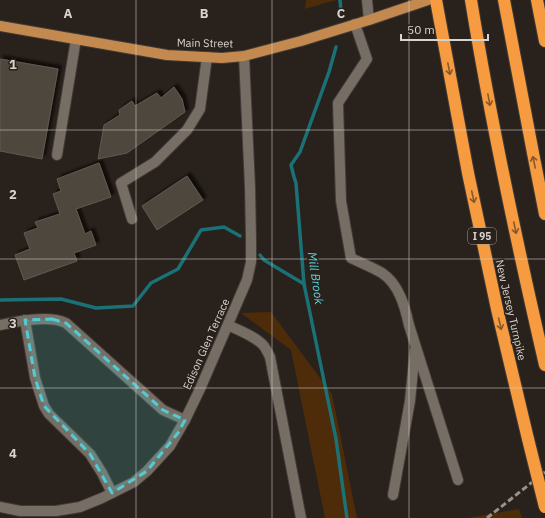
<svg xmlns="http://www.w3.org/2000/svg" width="545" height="518" viewBox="0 0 545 518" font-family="'IBM Plex Sans',sans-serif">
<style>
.green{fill:#4e2c09}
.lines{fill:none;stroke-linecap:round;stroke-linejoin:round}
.stream{stroke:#1a7176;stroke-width:3.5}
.building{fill:#4e463e;stroke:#625951;filter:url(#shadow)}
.minor-casing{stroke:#423b36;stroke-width:12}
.major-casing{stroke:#423b36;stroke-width:12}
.highway-casing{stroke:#423b36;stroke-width:14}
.minor{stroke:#766d65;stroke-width:10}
.major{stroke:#c3894f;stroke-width:10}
.highway{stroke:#f79b40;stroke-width:12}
.rail{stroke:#98918c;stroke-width:3;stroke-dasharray:6 3;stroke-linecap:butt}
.highway-bridge-casing{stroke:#423b36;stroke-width:14;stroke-linecap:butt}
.highway-bridge{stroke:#f79b40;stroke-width:12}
.oneway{stroke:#86582c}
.marked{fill:#51ccd4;fill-opacity:0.2;stroke:#51ccd4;stroke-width:3;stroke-dasharray:8 5;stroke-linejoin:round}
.grid{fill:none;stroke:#d9d3cf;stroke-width:1;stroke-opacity:0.55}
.labels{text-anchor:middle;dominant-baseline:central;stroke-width:3;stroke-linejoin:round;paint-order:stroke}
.shield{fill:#29211b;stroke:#a49e99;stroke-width:1}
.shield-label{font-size:10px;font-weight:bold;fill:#d9d3cf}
.street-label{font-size:11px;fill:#d9d3cf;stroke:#29211b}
.water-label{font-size:12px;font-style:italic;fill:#5cd6dd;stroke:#29211b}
.grid-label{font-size:13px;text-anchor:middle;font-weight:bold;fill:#d9d3cf;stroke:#29211b;stroke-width:3;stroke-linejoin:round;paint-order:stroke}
</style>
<defs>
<filter id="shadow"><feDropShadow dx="3.5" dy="-3.5" stdDeviation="1" flood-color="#0009"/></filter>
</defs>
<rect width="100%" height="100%" fill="#29211b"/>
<g class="green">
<path d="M306 0H336L305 9Z"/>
<path d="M271 312 332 394 357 518H325L291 350 241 313Z"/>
<path d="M519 509 522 518H468Z"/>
</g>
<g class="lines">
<g class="stream">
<path d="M340 0 341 11"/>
<path d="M336 47 329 72 300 152 291 165 294 177 296 183 304 284 336 439 347 518"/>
<path d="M260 255 264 260 304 284"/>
<path d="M0 300 61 299 96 308 133 306 151 283 178 269 201 230 224 227 240 236"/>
</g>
</g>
<g class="building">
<path d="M0 59 58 69 42 159 0 151Z"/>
<path d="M174 87 182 99 185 112 127 153 98 159 104 125 120 115 119 110 132 101 135 106 157 93 161 98Z"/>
<path d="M99 163 111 197 76 209 85 234 91 231 96 245 74 253 77 261 24 280 15 255 30 249 24 233 38 228 35 222 60 214 53 194 61 191 57 179Z"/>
<path d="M187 176 203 200 157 230 142 206Z"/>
</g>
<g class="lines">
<defs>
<g id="minor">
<path d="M367 0 369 20"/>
<path d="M355 24 367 59 338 103 341 201 351 258C361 263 372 267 382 273 399 284 405 307 409 325L458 480"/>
<path d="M57 155 76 39"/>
<path d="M132 219 121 183 155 162 187 130 200 109 207 57"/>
<path d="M25 320 35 378 44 406 49 414 90 454 102 473 112 493"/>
<path d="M0 325C19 321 49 315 66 323L163 410 185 420"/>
<path d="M228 325C240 331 255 336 264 346 266 349 268 353 270 357L301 518"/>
<path d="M393 495 410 401 415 350"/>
<path d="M0 507 20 511H56L80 507 102 498 134 482 147 471 170 446 185 420 200 389 247 280 251 262V239L250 187 244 56"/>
</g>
<path id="major" d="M0 26 167 55 222 58 244 56 301 41 369 20 428 0"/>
<g id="highway">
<path d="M436 0 468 173 497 309 528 439"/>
<path d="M471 0C491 123 517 244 545 365"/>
<path d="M504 0 533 153 545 214"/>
<path d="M537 0 545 41"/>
</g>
</defs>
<use href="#minor" class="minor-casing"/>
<use href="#major" class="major-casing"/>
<use href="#highway" class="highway-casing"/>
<use href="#minor" class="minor"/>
<use href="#major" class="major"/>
<use href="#highway" class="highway"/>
<path class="rail" d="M487 518 545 472"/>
<defs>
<path id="highway-bridge" d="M528 439 545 507"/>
</defs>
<use href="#highway-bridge" class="highway-bridge-casing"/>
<use href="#highway-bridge" class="highway-bridge"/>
</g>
<defs><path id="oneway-shaft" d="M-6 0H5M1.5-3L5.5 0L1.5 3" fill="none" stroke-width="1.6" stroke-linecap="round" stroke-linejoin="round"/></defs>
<g class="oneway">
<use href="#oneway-shaft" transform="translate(449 69) rotate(79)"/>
<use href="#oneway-shaft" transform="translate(489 100) rotate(79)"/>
<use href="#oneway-shaft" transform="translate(534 162) rotate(-102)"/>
<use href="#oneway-shaft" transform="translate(473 197) rotate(78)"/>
<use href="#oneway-shaft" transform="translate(515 228) rotate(78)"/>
<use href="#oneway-shaft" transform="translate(500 324) rotate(77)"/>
</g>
<path class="marked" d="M52 319 66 323 163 410 185 420 178 433 147 471 112 493 90 454 44 406 35 378 25 320Z"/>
<path class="grid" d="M136 0V518M272 0V518M409 0V518M0 130H545M0 259H545M0 388H545"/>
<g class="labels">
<rect class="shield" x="468" y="228" width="28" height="16" rx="3"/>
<g class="shield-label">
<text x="482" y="236">I 95</text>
</g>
<g class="street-label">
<text transform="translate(205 43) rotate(1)">Main Street</text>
<text transform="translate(511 310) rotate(77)">New Jersey Turnpike</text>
<text transform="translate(206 344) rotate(-66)">Edison Glen Terrace</text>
</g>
<g class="water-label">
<text transform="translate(316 278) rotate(82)">Mill Brook</text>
</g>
</g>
<g class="grid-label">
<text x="68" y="18">A</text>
<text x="204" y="18">B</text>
<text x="341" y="18">C</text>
<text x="13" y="69">1</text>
<text x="13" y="199">2</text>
<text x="13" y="328">3</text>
<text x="13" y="458">4</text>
</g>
<path d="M401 34v6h87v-6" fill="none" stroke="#d9d3cf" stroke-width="2"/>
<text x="407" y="34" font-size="12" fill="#d9d3cf" stroke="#29211b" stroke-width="3" paint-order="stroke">50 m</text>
</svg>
